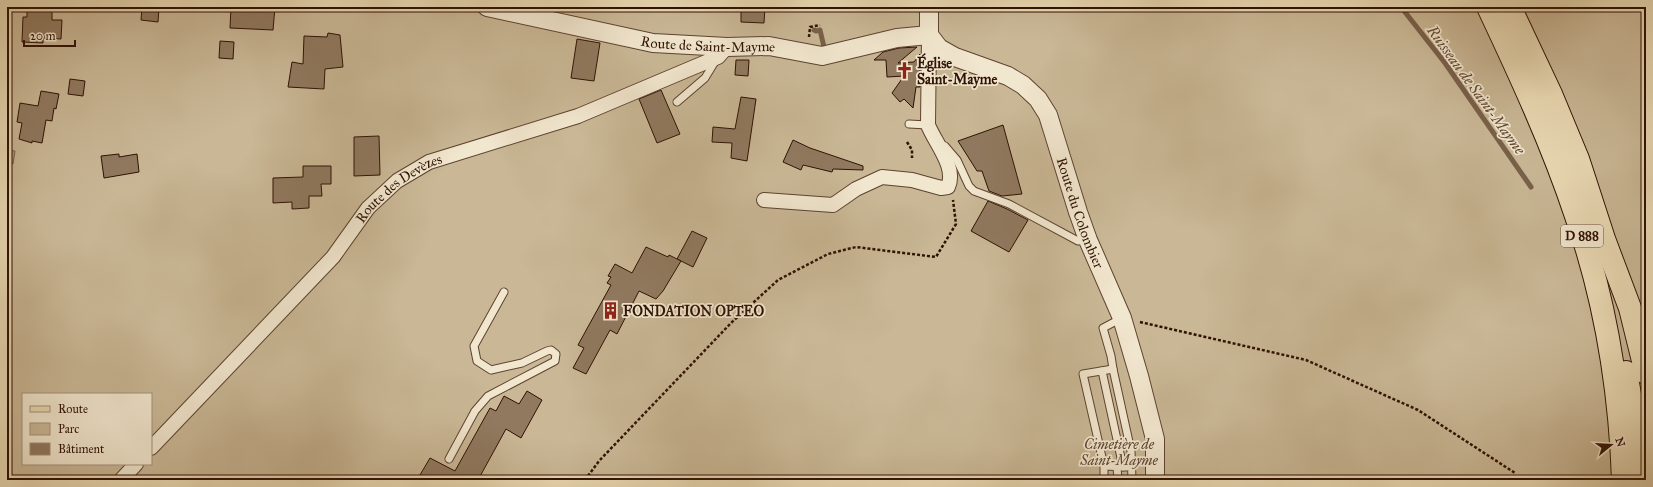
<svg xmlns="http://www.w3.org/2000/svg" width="1653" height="487" viewBox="0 0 1653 487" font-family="'IM FELL Great Primer',serif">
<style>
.green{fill:#c9b795;stroke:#7c644c;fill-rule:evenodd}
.water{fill:#aa9578;stroke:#79604a}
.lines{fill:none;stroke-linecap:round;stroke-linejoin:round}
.stream{stroke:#79604a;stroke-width:5}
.building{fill:#90795f;stroke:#2f1104}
.service-casing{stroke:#5e4330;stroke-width:9}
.minor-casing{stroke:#5e4330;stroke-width:16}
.tertiary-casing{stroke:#5e4330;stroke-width:20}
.primary-casing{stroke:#2f1104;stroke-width:24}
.path{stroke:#2f1104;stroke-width:2.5;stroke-dasharray:3 2;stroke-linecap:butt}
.service{stroke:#f1e6ce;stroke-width:7}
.minor{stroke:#f1e6ce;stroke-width:14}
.tertiary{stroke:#f1e6ce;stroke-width:18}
.primary{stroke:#e9d9b3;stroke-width:22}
.labels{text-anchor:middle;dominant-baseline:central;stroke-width:3.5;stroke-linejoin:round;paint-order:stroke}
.shield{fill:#f1e6ce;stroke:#695141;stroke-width:1}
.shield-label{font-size:13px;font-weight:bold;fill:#2f1104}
.street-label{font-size:14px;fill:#2f1104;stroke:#f1e6ce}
.poi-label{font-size:14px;font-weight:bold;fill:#2f1104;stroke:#f1e6ce;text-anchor:start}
.park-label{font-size:14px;font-style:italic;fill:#5d4330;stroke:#f1e6ce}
.water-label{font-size:15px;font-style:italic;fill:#604632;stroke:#f1e6ce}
</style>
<rect width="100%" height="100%" fill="#e9d9b3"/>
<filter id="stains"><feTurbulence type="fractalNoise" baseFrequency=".005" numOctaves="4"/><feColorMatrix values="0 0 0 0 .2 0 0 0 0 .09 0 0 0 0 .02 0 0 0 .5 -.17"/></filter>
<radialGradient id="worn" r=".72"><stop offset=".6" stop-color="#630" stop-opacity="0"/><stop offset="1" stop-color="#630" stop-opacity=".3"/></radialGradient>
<path class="green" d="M7 7H1646V480H7ZM23 394H151V464H23Z"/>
<path class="water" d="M7 150 15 151 13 164 7 163Z"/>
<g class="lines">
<g class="stream">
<path d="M1401 7 1445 63 1531 187"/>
<path d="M814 30 816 31 820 30 824 47"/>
</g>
</g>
<g class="building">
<path d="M27 7H50V11H52V20H62L61 39 43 38V43L22 42 23 17H27Z"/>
<path d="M142 7H159L158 22 141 20Z"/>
<path d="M231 7H275L273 30 230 28Z"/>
<path d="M741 7H765L764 23 741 22Z"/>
<path d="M328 33 340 35 343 67 325 69 324 89 288 87 292 62 303 64 304 36 327 37Z"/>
<path d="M577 39 600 43 594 81 571 78Z"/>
<path d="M220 41 234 42 233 59 219 58Z"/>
<path d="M917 47 898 63 914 62 920 54V87H916L913 108 904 99 900 102 892 93 904 76 887 77 886 60H874L883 52 899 48Z"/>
<path d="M736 60H749L748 76 735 75Z"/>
<path d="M70 79 85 81 83 96 68 94Z"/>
<path d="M661 90 680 134 657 143 639 99Z"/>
<path d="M41 91 59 94 56 109 54 108 52 121 46 120 42 143 32 141V143L19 139 22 123 17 122 20 103 38 106Z"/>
<path d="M741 97 756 99 747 161 731 158 732 143 712 142 713 127 735 129Z"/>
<path d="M1003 125 1022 194 1002 196 989 191 982 171H977L958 141Z"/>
<path d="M379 136 380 175 354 176V137Z"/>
<path d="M793 140 810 148 863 166V170L833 169 832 172 803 165 801 170 783 162Z"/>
<path d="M119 154V157L137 154 139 172 104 178 101 156Z"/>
<path d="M303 166H331V184H321L322 196H309V208L292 209V202L273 203V178L303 177Z"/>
<path d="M988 201 1007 209 1028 220 1009 252 971 231Z"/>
<path d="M692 231 707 238 693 267 677 259Z"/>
<path d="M646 247 668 257 669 255 681 261 663 291 656 299 639 291 617 334 610 330 586 374 573 368 584 348 578 345 611 285 607 283 611 277 608 276 615 264 632 273Z"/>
<path d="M527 391 542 400 521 438 506 429 478 480H417L430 458 455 471 490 408 496 411 504 396 519 404Z"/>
</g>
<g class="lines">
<defs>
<g id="service">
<path d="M677 102 705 78 716 60"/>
<path d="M909 124 928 125"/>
<path d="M945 146 957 160 969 186 974 191 1009 204 1078 241 1088 240"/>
<path d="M1113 369 1111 356 1103 328 1122 318"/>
<path d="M1102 371 1123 467"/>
<path d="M449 459 475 411 488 396 555 361 556 354 551 350 547 351 522 363 491 370 477 361 474 346 504 292"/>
<path d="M1104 466 1126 467"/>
<path d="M1117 467 1118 480"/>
<path d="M1104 480V466L1083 374 1113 369 1131 451 1132 480"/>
</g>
<g id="minor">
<path d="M764 200 833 205 856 189 882 177 912 180 941 188 948 187C957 167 935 143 928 125L929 35"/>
<path id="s1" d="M151 448 333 257 368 208 397 181 429 162 578 116 718 57 727 47"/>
<path d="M121 480 136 464"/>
</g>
<g id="tertiary">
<path id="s2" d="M487 7 653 43 727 47 769 46 822 56 897 38 929 35"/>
<path id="s3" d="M929 7V35L939 48 955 57 1008 76 1023 85 1038 99 1048 115 1078 212 1088 240 1122 318 1139 376 1155 439V480"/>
</g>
<g id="primary">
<path d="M1488 7C1520 75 1552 144 1576 216 1605 299 1620 392 1623 480"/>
<path d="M1510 7 1551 94 1578 159 1604 239 1630 308 1646 373"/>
<path d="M1626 372 1633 412 1637 469"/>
</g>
</defs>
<use href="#service" class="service-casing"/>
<use href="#minor" class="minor-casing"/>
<use href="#tertiary" class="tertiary-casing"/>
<use href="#primary" class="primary-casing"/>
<g class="path">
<path d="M809 37 810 27 820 25"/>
<path d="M907 142 912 150V158"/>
<path d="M1140 322 1306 360 1418 410 1515 473"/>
<path d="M585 480 599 461 731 323 778 280 828 254 856 247 936 257 956 224 953 200"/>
</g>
<use href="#service" class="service"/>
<use href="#minor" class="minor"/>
<use href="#tertiary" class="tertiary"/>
<use href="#primary" class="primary"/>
</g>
<defs>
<symbol id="church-bare" viewBox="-9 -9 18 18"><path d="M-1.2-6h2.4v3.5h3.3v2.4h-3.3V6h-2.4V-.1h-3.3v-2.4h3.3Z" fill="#8f2418" stroke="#f1e6ce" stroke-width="2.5" paint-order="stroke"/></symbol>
<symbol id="building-bare" viewBox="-9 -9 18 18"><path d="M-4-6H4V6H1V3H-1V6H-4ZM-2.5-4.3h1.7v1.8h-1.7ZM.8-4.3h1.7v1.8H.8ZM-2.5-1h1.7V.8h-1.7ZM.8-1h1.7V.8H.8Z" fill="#8f2418" stroke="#f1e6ce" stroke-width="2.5" paint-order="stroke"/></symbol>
</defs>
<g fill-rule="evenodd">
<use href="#church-bare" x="892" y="58" width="25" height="25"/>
<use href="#building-bare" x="598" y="298" width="25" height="25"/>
</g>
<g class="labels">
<rect class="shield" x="1561" y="225" width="42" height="22" rx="3"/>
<g class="shield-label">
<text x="1582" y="236">D 888</text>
</g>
<g class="street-label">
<text stroke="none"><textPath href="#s2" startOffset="225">Route de Saint-Mayme</textPath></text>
<text stroke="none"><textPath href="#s1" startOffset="361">Route des Devèzes</textPath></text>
<text stroke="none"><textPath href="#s3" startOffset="279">Route du Colombier</textPath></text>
</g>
<g class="poi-label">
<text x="917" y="63">Église<tspan x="917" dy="16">Saint-Mayme</tspan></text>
<text x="623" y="311">FONDATION OPTEO</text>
</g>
<g class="park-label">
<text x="1119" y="444">Cimetière de<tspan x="1119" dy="16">Saint-Mayme</tspan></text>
</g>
<g class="water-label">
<text transform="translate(1476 90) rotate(54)">Ruisseau de Saint-Mayme</text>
</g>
</g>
<rect width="1653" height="487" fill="none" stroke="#e9d9b3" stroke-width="24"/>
<rect x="8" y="8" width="1637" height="471" fill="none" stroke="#2f1104" stroke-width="2"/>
<rect x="12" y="12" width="1629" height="463" fill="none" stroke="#2f1104"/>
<rect x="22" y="393" width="130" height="72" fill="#f1e6ce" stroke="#a3917d"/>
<rect x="30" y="406" width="20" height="6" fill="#e9d9b3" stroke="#a3917d"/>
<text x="58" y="413" font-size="12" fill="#2f1104">Route</text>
<rect x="30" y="423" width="20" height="12" fill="#c9b795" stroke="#a3917d"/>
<text x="58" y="433" font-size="12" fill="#2f1104">Parc</text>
<rect x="30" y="443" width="20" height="12" fill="#90795f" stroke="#a3917d"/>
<text x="58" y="453" font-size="12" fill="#2f1104">Bâtiment</text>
<g transform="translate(1611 445) rotate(72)" stroke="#f1e6ce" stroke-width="3" paint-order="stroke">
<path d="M0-3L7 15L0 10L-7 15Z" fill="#2f1104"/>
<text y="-6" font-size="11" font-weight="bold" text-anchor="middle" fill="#2f1104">N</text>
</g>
<path d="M24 40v6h51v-6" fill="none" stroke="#2f1104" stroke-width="2"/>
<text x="30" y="40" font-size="12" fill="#2f1104" stroke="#f1e6ce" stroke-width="3" paint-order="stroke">20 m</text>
<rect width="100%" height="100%" filter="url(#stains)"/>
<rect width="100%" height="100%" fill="url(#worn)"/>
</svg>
